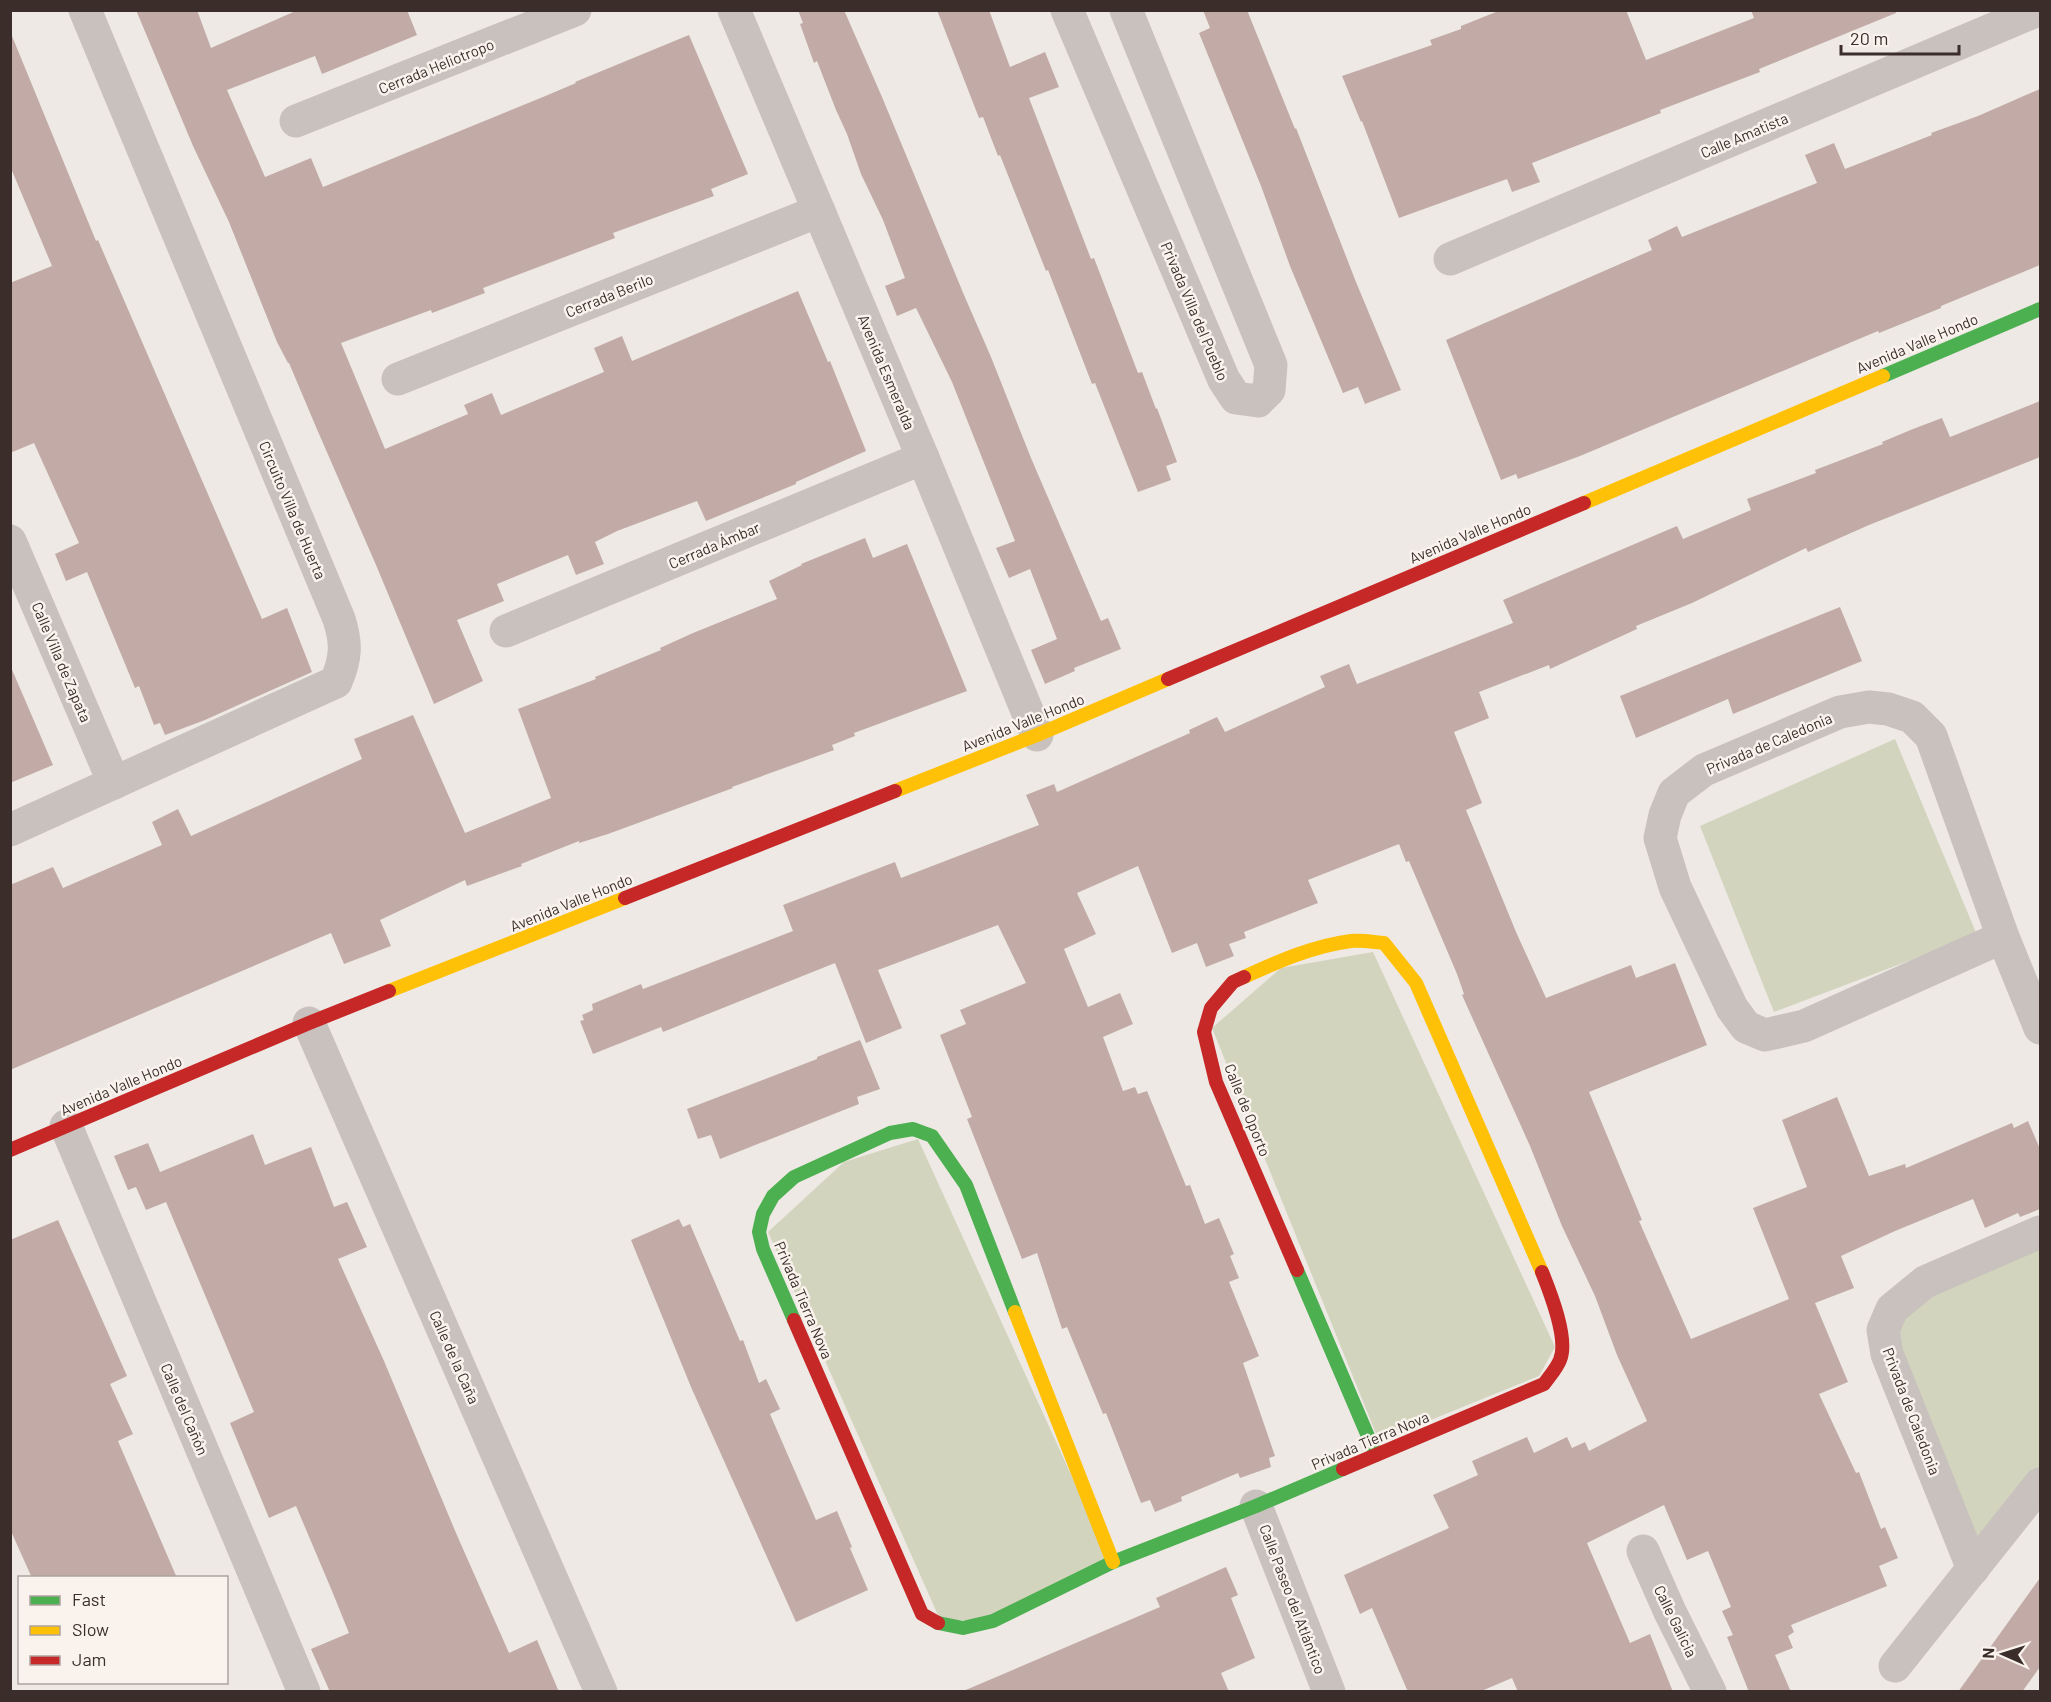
<svg xmlns="http://www.w3.org/2000/svg" width="2051" height="1702" viewBox="0 0 2051 1702" font-family="Barlow,sans-serif">
<style>
.green{fill:#d2d4be}
.building{fill:#c2aba6}
.lines{fill:none;stroke-linecap:round;stroke-linejoin:round}
.street{stroke:#c8c1bd;stroke-width:33}
.fast{stroke:#4caf50;stroke-width:14}
.slow{stroke:#ffc107;stroke-width:14}
.jam{stroke:#c62828;stroke-width:14}
.labels{text-anchor:middle;dominant-baseline:central;stroke-width:5;stroke-linejoin:round;paint-order:stroke}
.street-label{font-size:15px;fill:#3a2d2a;stroke:#faf2ec}
</style>
<rect width="100%" height="100%" fill="#eee9e4"/>
<g class="green">
<path d="M1895 739 1977 935 1774 1012 1700 826Z"/>
<path d="M1373 952 1555 1347 1539 1376 1379 1441 1212 1028 1281 968Z"/>
<path d="M918 1139 1110 1560 994 1618 941 1622 768 1232 844 1162Z"/>
<path d="M2040 1241V1475L1975 1555 1889 1336 1906 1305Z"/>
</g>
<g class="building">
<path d="M136 10H197L211 48 298 10H407L417 35 322 74 315 56 227 90 265 177 311 158 323 187 543 97 576 83 575 82 689 35 748 174 711 189 714 196 613 233 615 238 483 288 485 293 432 313 431 310 341 343 385 449 468 414 464 405 492 393 501 415 604 372 594 348 622 336 632 361 798 291 828 362 830 361 866 451 796 482V484L706 521 697 501 617 531 595 542 604 564 576 575 568 555 497 584 504 601 457 620 483 681 434 704 376 565 316 427 289 363H288L277 342 229 222 193 146Z"/>
<path d="M798 10H844L882 97 964 295 991 357 1031 458 1101 621 1108 618 1121 649 1074 668 1075 671 1045 684 1031 650 1057 639 1030 569 1009 578 996 548 1015 541 952 382 916 308 897 316 885 286 905 278 883 220 861 174 847 134 836 110 817 61 814 63 800 24 803 23Z"/>
<path d="M937 10H989L1010 67 1045 52 1059 87 1029 98 1091 259 1094 258 1138 373 1142 372 1156 409 1157 408 1177 462 1166 466 1171 480 1138 492 1095 383 1092 384 1048 270 1046 271 1000 155 998 156 983 117 979 118Z"/>
<path d="M1203 10H1247L1295 129 1296 128 1356 282 1401 390 1365 404 1358 387 1343 393 1290 266 1261 186 1199 33 1210 28Z"/>
<path d="M1501 10H1626L1646 60 1754 18 1751 10H1896V13L1759 69 1760 72 1660 110 1661 113 1532 163 1540 182 1512 192 1507 179 1399 218 1362 121 1361 122 1342 76 1432 45 1430 40 1461 29V26Z"/>
<path d="M10 36H12L96 241 98 240 262 619 287 608 312 672 205 720 165 735 160 723 154 725 139 686 135 688 87 572 66 581 55 554 79 543 34 443 10 453V283L52 266 10 166Z"/>
<path d="M2040 89V265L1941 306V308L1879 333 1878 331 1580 456 1518 479 1516 474 1501 480 1446 340 1652 250 1648 240 1677 226 1682 237 1817 183 1805 155 1834 143 1845 169 1932 135 1931 133 1978 116Z"/>
<path d="M2040 401V457L1869 525 1808 552 1806 548 1692 603 1636 626 1637 629 1550 669 1549 665 1479 692 1489 718 1454 732 1482 803 1466 810 1516 932 1546 998 1631 965 1636 978 1675 963 1707 1045 1589 1092 1642 1220 1639 1221 1691 1339 1789 1299 1753 1208 1807 1187 1782 1120 1837 1097 1869 1176 1905 1164 1906 1168 2012 1123 2014 1128 2028 1121 2040 1149V1209L2020 1217 2018 1213 1985 1228 1973 1199 1895 1231 1841 1256 1854 1288 1815 1303 1848 1382 1819 1394 1856 1473 1859 1472 1881 1529 1885 1527 1898 1558 1879 1566 1887 1586 1791 1625 1794 1632 1788 1636 1793 1648 1775 1655 1791 1692H1749L1727 1637 1733 1635 1722 1611 1731 1607 1708 1551 1687 1560 1664 1505 1587 1543 1630 1643 1650 1634 1673 1692H1518L1512 1678 1479 1692H1408L1372 1608 1360 1614 1344 1575 1449 1528 1433 1495 1478 1475 1472 1461 1527 1437 1534 1453 1567 1437 1572 1448 1585 1442 1589 1451 1647 1421 1617 1355 1595 1296 1562 1226 1530 1146 1462 995 1464 994 1457 974 1409 861 1406 862 1399 844 1308 880 1318 903 1244 932 1246 938 1229 944 1234 956 1206 967 1197 943 1172 953 1138 866 1077 893 1096 934 1064 949 1088 1007 1120 993 1133 1024 1103 1037 1123 1091 1135 1087 1138 1094 1147 1091 1186 1186 1190 1185 1205 1224 1219 1218 1234 1254 1230 1256 1239 1278 1229 1282 1259 1356 1243 1363 1275 1456 1269 1458 1271 1467 1240 1478 1238 1473 1181 1497 1182 1501 1155 1512 1150 1500 1141 1503 1106 1413 1103 1414 1067 1327 1062 1329 1037 1253 1022 1259 967 1119 972 1117 940 1035 966 1024 960 1010 1026 983 998 925 878 970 902 1028 866 1043 835 963 663 1032 661 1027 593 1054 580 1021 584 1020 582 1015 593 1010 592 1004 641 984 643 989 793 931 783 905 895 862 901 878 1039 825 1026 795 1054 784 1057 792 1190 733 1189 730 1217 717 1225 732 1325 687 1320 676 1349 664 1357 684 1513 623 1503 600 1677 526 1683 539 1751 510 1747 499 1816 473 1815 470 1883 444 1882 442 1913 429 1942 418 1950 437Z"/>
<path d="M865 538 873 558 907 544 967 691 854 733 855 736 832 745 834 750 732 787 733 788 608 834 579 843V841L521 864 522 866 467 886 465 880 380 920 391 946 344 964 331 933 10 1070V885L53 867 63 888 162 845 152 822 178 809 191 836 362 759 354 739 413 715 465 833 551 798 518 709 596 679 595 677 661 650 660 648 693 633 777 599 769 581 802 565 801 564Z"/>
<path d="M1840 607 1862 661 1733 714 1728 699 1636 738 1620 696Z"/>
<path d="M10 665 53 765 10 783Z"/>
<path d="M860 1040 880 1089 857 1097 859 1104 720 1159 711 1135 698 1139 687 1109 817 1059V1057Z"/>
<path d="M253 1134 265 1165 311 1147 334 1207 347 1202 367 1247 338 1259 384 1361 456 1533 509 1653 537 1640 559 1692H330L311 1649 349 1633 332 1591 296 1506 269 1518 230 1423 254 1412 166 1202 146 1210 136 1187 128 1190 114 1156 148 1143 160 1172Z"/>
<path d="M679 1219 683 1227 690 1224 740 1341 743 1340 759 1383 766 1379 780 1409 770 1414 816 1520 837 1511 852 1547 850 1548 868 1590 796 1622 691 1387 631 1240Z"/>
<path d="M58 1220 127 1376 110 1384 133 1434 118 1441 177 1578H32L10 1529V1240Z"/>
<path d="M1226 1567 1238 1595 1231 1598 1255 1658 1221 1673 1229 1692H961L1160 1607 1156 1598Z"/>
<path d="M2040 1578V1667L2022 1692H1958Z"/>
</g>
<g class="lines">
<g class="street">
<path d="M734 10 923 458 1037 735"/>
<path d="M1067 10 1224 380 1236 398 1258 401 1269 390 1271 365 1126 10"/>
<path d="M296 121 575 10"/>
<path d="M1450 259 2038 10"/>
<path d="M398 379 819 211"/>
<path d="M10 541 114 783"/>
<path d="M506 631 923 458"/>
<path d="M10 830 336 682C346 658 347 644 339 619L85 10"/>
<path d="M2003 937 1804 1026 1765 1035 1746 1027 1732 1008 1675 887 1660 838 1665 815 1674 793 1704 770 1840 712 1869 707 1888 709 1912 717 1931 736 2003 937 2040 1028"/>
<path d="M309 1023 601 1692"/>
<path d="M66 1126 304 1692"/>
<path d="M1256 1506 1329 1692"/>
<path d="M1643 1551 1670 1612 1710 1692"/>
<path d="M1973 1569 1887 1354 1883 1330 1892 1309 1925 1282 2040 1232"/>
<path d="M1895 1666 2040 1484"/>
</g>
<g class="fast">
<path d="M1883 376 2040 309"/>
<path d="M1297 1270 1376 1455"/>
<path d="M794 1320 763 1249 759 1232 763 1214 773 1196 794 1177 890 1133 913 1129 932 1136 966 1185 1015 1312"/>
<path d="M938 1623 963 1628 993 1621 1113 1562 1256 1506 1343 1469"/>
</g>
<g class="slow">
<path d="M1584 503 1883 376"/>
<path d="M895 791 1037 735 1168 679"/>
<path d="M1244 977C1279 961 1313 946 1351 941 1362 940 1373 942 1384 943L1416 983 1542 1272"/>
<path d="M389 991 625 898"/>
<path d="M1015 1312 1113 1562"/>
</g>
<g class="jam">
<path d="M1168 679 1584 503"/>
<path d="M625 898 895 791"/>
<path d="M1244 977 1233 982 1211 1008 1204 1032 1216 1082 1297 1270"/>
<path d="M10 1150 309 1023 389 991"/>
<path d="M794 1320 922 1614 938 1623"/>
<path d="M1343 1469 1544 1384C1549 1377 1557 1368 1560 1360 1569 1339 1550 1292 1542 1272"/>
</g>
</g>
<g class="labels">
<g class="street-label">
<text transform="translate(436 66) rotate(-22)">Cerrada Heliotropo</text>
<text transform="translate(1744 135) rotate(-23)">Calle Amatista</text>
<text transform="translate(609 295) rotate(-22)">Cerrada Berilo</text>
<text transform="translate(1195 311) rotate(67)">Privada Villa del Pueblo</text>
<text transform="translate(1917 343) rotate(-23)">Avenida Valle Hondo</text>
<text transform="translate(887 372) rotate(67)">Avenida Esmeralda</text>
<text transform="translate(293 510) rotate(67)">Circuito Villa de Huerta</text>
<text transform="translate(1470 533) rotate(-23)">Avenida Valle Hondo</text>
<text transform="translate(714 545) rotate(-23)">Cerrada Ámbar</text>
<text transform="translate(62 662) rotate(67)">Calle Villa de Zapata</text>
<text transform="translate(1023 722) rotate(-22)">Avenida Valle Hondo</text>
<text transform="translate(1769 743) rotate(-23)">Privada de Caledonia</text>
<text transform="translate(571 902) rotate(-22)">Avenida Valle Hondo</text>
<text transform="translate(121 1085) rotate(-23)">Avenida Valle Hondo</text>
<text transform="translate(1248 1110) rotate(68)">Calle de Oporto</text>
<text transform="translate(804 1300) rotate(67)">Privada Tierra Nova</text>
<text transform="translate(455 1357) rotate(66)">Calle de la Caña</text>
<text transform="translate(185 1409) rotate(67)">Calle del Cañón</text>
<text transform="translate(1912 1411) rotate(69)">Privada de Caledonia</text>
<text transform="translate(1370 1440) rotate(-23)">Privada Tierra Nova</text>
<text transform="translate(1293 1599) rotate(69)">Calle Paseo del Atlántico</text>
<text transform="translate(1676 1621) rotate(64)">Calle Galicia</text>
</g>
</g>
<rect width="2051" height="1702" fill="none" stroke="#3a2d2a" stroke-width="24"/>
<rect x="18" y="1576" width="210" height="108" fill="#faf2ec" stroke="#ada39e" stroke-width="1.5"/>
<rect x="30" y="1596" width="30" height="9" fill="#4caf50" stroke="#ada39e" stroke-width="1.5"/>
<text x="72" y="1606" font-size="18" fill="#3a2d2a">Fast</text>
<rect x="30" y="1626" width="30" height="9" fill="#ffc107" stroke="#ada39e" stroke-width="1.5"/>
<text x="72" y="1636" font-size="18" fill="#3a2d2a">Slow</text>
<rect x="30" y="1656" width="30" height="9" fill="#c62828" stroke="#ada39e" stroke-width="1.5"/>
<text x="72" y="1666" font-size="18" fill="#3a2d2a">Jam</text>
<g transform="translate(2003 1654) rotate(273)" stroke="#faf2ec" stroke-width="4.5" paint-order="stroke">
<path d="M0-4.5L10 22L0 15L-10 22Z" fill="#3a2d2a"/>
<text y="-9" font-size="16" font-weight="bold" text-anchor="middle" fill="#3a2d2a">N</text>
</g>
<path d="M1841 45v9h118v-9" fill="none" stroke="#3a2d2a" stroke-width="3"/>
<text x="1850" y="45" font-size="18" fill="#3a2d2a" stroke="#faf2ec" stroke-width="4.5" paint-order="stroke">20 m</text>
</svg>
